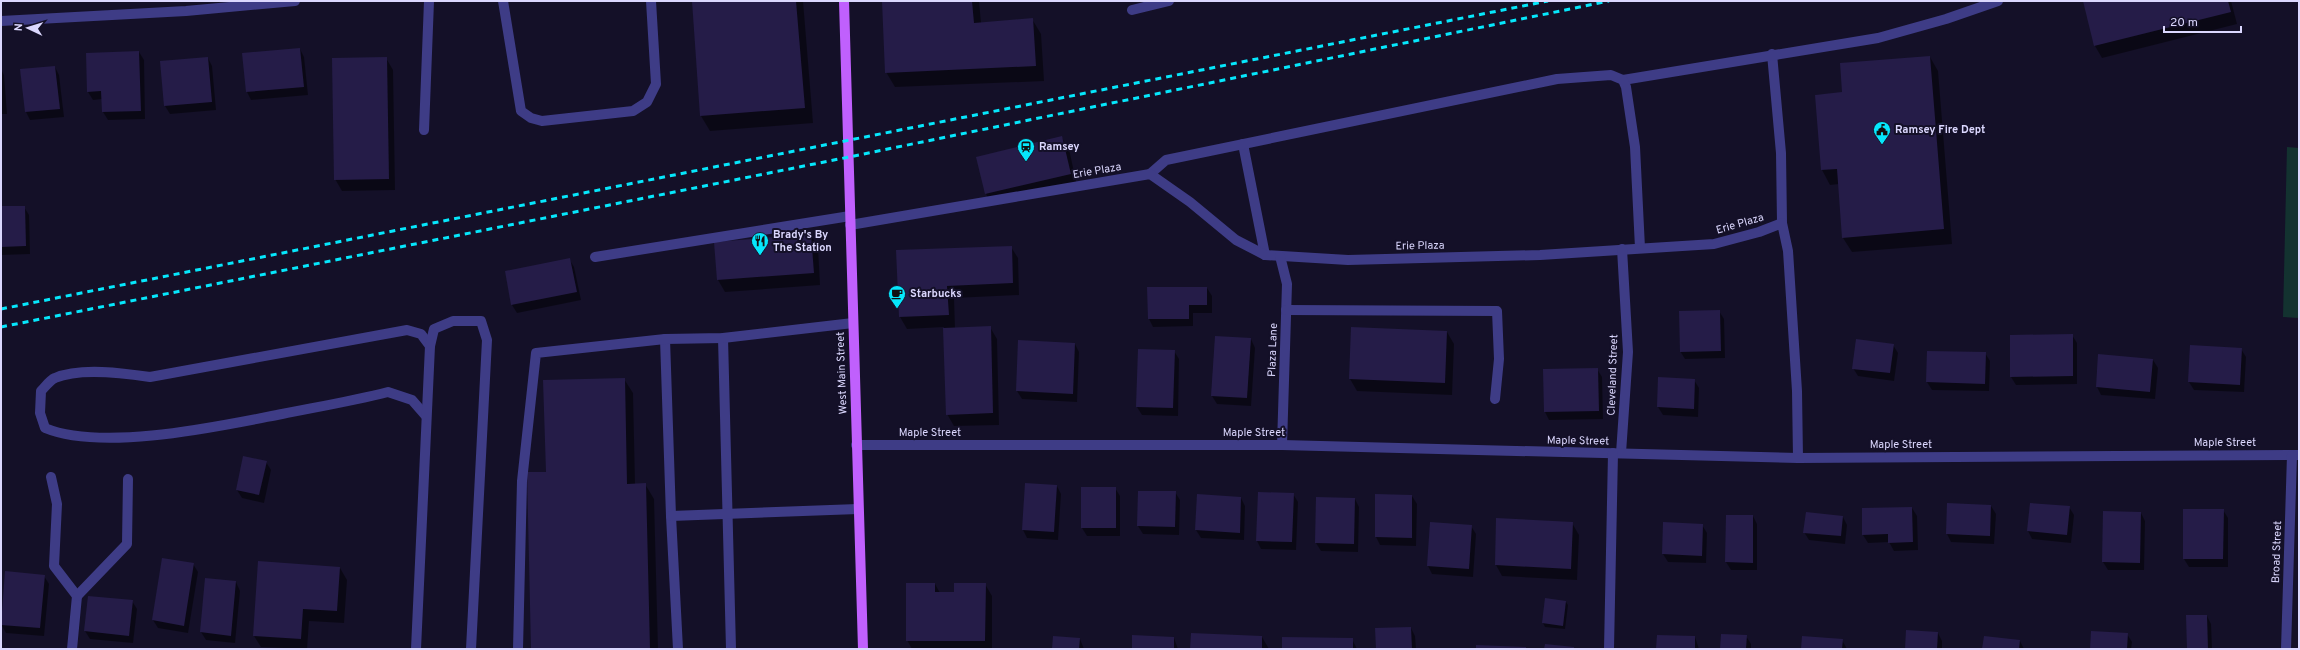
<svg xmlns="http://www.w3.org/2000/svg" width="2300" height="650" viewBox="0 0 2300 650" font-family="Overpass,sans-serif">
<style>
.green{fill:#133230}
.shadow{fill:#0007}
.building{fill:#251c48}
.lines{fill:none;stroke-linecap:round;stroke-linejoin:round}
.service{stroke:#3e3c86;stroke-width:10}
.minor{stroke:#3e3c86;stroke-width:10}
.primary{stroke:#c060fd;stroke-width:10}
.rail{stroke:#06e7fc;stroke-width:3;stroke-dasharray:6 5;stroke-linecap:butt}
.labels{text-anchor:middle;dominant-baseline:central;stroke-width:4;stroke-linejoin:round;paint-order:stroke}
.poi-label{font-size:11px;font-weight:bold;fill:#dbd7fe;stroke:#141028;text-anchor:start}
.street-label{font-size:11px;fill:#dbd7fe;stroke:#141028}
</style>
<rect width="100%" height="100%" fill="#141028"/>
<path class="green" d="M2287 147 2299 148V318L2283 317Z"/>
<g class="shadow">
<path d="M693 1H803L813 123 710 131 701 116Z"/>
<path d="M883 1H979L981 23 1032 19 1041 34 1044 81 895 87 886 72Z"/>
<path d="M2084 1H2231L2237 24 2102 58 2095 46Z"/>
<path d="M300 49 304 57 308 95 251 100 247 92 244 54Z"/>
<path d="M139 52 144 60 145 119 108 120 103 112 102 99 93 100 88 92Z"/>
<path d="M1930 57 1938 71 1952 244 1852 252 1843 238 1839 184 1830 185 1822 170 1816 95 1843 93Z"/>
<path d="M208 58 212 66 216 110 170 114 165 106 161 62Z"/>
<path d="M386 58 393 70 395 190 342 191 335 179Z"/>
<path d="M55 67 59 75 64 117 30 120 26 112 21 70Z"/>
<path d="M1 69 4 75 7 114H1Z"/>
<path d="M1062 138 1069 149 1077 186 992 205 986 194Z"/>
<path d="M1 207H24L29 215 30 254 1 255Z"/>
<path d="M811 235 818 247 820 285 725 292 718 280 715 243Z"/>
<path d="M1011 247 1018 258 1019 295 954 298 955 329 990 327 997 339 999 425 954 426 947 414 944 327 907 329 900 317 897 251Z"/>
<path d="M569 259 574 267 581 300 517 313 512 305Z"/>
<path d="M1207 288 1212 296V313H1193V326L1153 327 1149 319Z"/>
<path d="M1719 311 1724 319 1725 358 1685 359 1680 351Z"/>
<path d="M1352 328 1447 332 1454 344 1452 395 1357 391 1350 379Z"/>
<path d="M2072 335 2077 343V384L2016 385 2011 377Z"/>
<path d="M1251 339 1255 348 1251 406 1217 404 1212 396Z"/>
<path d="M1075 344 1079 352 1077 402 1022 399 1017 391Z"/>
<path d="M1893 345 1898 353 1894 381 1858 376 1853 368Z"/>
<path d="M2191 346 2241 349 2246 357 2244 392 2194 390 2189 382Z"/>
<path d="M1174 351 1179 359 1178 416 1142 415 1137 407Z"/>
<path d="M1985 353 1990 361 1989 391 1932 390 1927 382Z"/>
<path d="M2153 360 2158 368 2155 399 2101 395 2097 387Z"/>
<path d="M1597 369 1602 377 1603 419 1549 420 1545 412 1544 370Z"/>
<path d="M1659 378 1694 380 1699 388 1698 417 1663 415 1658 407Z"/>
<path d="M624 379 633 393 635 484H645L654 499 658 649H532L547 473Z"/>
<path d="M266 462 271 470 264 503 242 498 237 490Z"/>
<path d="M1057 486 1061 494 1058 540 1027 538 1023 530Z"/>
<path d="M1115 488 1120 496V536H1087L1082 528Z"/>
<path d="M1139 492H1175L1180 500 1179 535 1143 534 1138 526Z"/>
<path d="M1293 494 1298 502 1296 550 1261 549 1257 541Z"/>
<path d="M1198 495 1241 498 1245 506 1244 540 1201 538 1196 530Z"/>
<path d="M1376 495 1412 496 1417 504 1416 546 1380 545 1376 537Z"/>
<path d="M1355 499 1359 507 1358 552 1321 551 1316 543Z"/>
<path d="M1991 506 1996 514 1994 544 1951 542 1947 534Z"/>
<path d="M2069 507 2074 515 2071 543 2032 539 2028 531Z"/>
<path d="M1912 508 1917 516 1918 550 1894 551 1889 542 1868 543 1863 535Z"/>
<path d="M2223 510 2228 518V567H2189L2184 559Z"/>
<path d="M2141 513 2145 521 2144 570H2108L2103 562Z"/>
<path d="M1727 516H1753L1757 524V570H1731L1726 562Z"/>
<path d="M1843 517 1847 525 1845 544 1809 540 1804 532Z"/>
<path d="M1572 523 1579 535 1577 580 1502 576 1496 565Z"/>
<path d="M1664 523 1702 525 1707 533 1706 563 1668 562 1663 554Z"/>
<path d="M1471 526 1476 534 1473 577 1432 574 1428 566Z"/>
<path d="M163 559 193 564 198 572 188 633 158 628 153 620Z"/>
<path d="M340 568 347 580 344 623 309 621 307 649 261 647 254 636Z"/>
<path d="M44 576 49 584 44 636 6 633 1 624Z"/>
<path d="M206 579 236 582 240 591 235 643 206 640 201 632Z"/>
<path d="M935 584 940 593H955L985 584 992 596V649H912L907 640Z"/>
<path d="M132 601 137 609 133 643 90 639 85 631Z"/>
<path d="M1566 602 1568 605 1565 629 1545 627 1543 623Z"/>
<path d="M2207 616 2211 624 2212 649H2188Z"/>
<path d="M1411 628 1415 636 1416 649H1377Z"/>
<path d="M1938 633 1942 641V649H1906Z"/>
<path d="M2127 634 2132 642 2131 649H2091Z"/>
<path d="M1746 636 1751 644V649H1721Z"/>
<path d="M1262 637 1269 649H1191Z"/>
<path d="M1695 637 1699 649H1657Z"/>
<path d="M1174 638 1178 649H1133Z"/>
<path d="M1080 639 1084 649H1053Z"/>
<path d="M1352 639 1357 649H1283Z"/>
<path d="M1842 640 1847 649H1802Z"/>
<path d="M2020 641 2024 649H1983Z"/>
</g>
<g class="building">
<path d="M692 1H796L805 108 700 116Z"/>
<path d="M882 1H972L974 23 1033 18 1036 66 885 73Z"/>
<path d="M2083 1H2228L2231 12 2094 46Z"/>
<path d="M300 48 304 87 246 92 242 53Z"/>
<path d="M139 51 141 111 102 112 101 91 87 92 86 53Z"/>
<path d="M1930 56 1944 229 1842 238 1837 169 1821 170 1815 95 1842 92 1840 63Z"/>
<path d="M208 57 212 102 164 106 160 61Z"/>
<path d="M387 57 389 179 334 180 332 58Z"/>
<path d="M55 66 60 109 25 112 20 69Z"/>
<path d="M1062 136 1071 174 985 194 976 157Z"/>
<path d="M1 206H25L26 246 1 247Z"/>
<path d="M811 234 814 273 717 280 714 242Z"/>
<path d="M1012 246 1013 283 947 286 949 315 899 317 896 250Z"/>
<path d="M570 258 577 292 511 305 505 271Z"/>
<path d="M1147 287H1207V305H1189V319H1148Z"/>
<path d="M1720 310 1721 351 1680 352 1679 311Z"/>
<path d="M991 326 993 413 946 415 943 328Z"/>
<path d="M1351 327 1447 331 1445 383 1349 379Z"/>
<path d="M2073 334V376L2010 377V335Z"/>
<path d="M1215 336 1251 338 1247 398 1211 396Z"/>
<path d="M1856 339 1894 344 1890 373 1852 369Z"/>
<path d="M1018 340 1075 343 1073 394 1016 391Z"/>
<path d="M2190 345 2242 348 2240 385 2188 382Z"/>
<path d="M1138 349 1175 350 1173 408 1136 407Z"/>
<path d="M1927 351 1986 352 1985 384 1926 382Z"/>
<path d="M2098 354 2153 359 2150 392 2096 387Z"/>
<path d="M1598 368 1599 411 1544 412 1543 369Z"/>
<path d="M1658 377 1695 379 1694 409 1657 407Z"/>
<path d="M625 378 627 484 646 483 650 649H531L527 472H546L543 380Z"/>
<path d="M243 456 267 461 259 495 236 490Z"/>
<path d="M1025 483 1057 485 1054 532 1022 530Z"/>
<rect x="1081" y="487" width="35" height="41"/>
<path d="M1138 491H1176L1175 527 1137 526Z"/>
<path d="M1258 492 1294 493 1292 542 1256 541Z"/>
<path d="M1197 494 1241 497 1240 533 1195 530Z"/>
<path d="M1375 494 1412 495V538L1375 537Z"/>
<path d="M1316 497 1355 498 1354 544 1315 543Z"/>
<path d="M1947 503 1991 505 1990 536 1946 534Z"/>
<path d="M2030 503 2070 506 2067 535 2027 531Z"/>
<path d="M1912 507 1913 542 1888 543V534L1862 535V508Z"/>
<path d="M2183 509H2224L2223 559H2183Z"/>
<path d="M2103 511 2141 512 2140 563 2102 562Z"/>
<path d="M1806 512 1843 516 1841 536 1803 533Z"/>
<path d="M1726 515H1753V563L1725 562Z"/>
<path d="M1496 518 1573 522 1571 569 1495 565Z"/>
<path d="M1430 522 1472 525 1469 569 1427 566Z"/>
<path d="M1663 522 1703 524 1702 556 1662 554Z"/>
<path d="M162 558 194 563 184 626 152 620Z"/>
<path d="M258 561 340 567 337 611 303 609 301 639 253 636Z"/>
<path d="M5 571 45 575 40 628 1 625Z"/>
<path d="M205 578 236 581 231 636 200 632Z"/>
<path d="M906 583H935V592H954V583H986L985 641H906Z"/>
<path d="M88 596 133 600 129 636 84 631Z"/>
<path d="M1545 598 1566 601 1563 626 1542 623Z"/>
<path d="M2186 615H2207L2208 649H2187Z"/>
<path d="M1411 627 1412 649H1376L1375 628Z"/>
<path d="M1906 630 1938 632 1937 649H1905Z"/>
<path d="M2091 631 2128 633 2127 649H2090Z"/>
<path d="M1191 633 1262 636V649H1190Z"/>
<path d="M1721 634 1747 635 1746 649H1720Z"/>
<path d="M1132 635 1174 637V649H1132Z"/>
<path d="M1657 635 1695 636V649H1656Z"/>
<path d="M1053 636 1080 638 1079 649H1052Z"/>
<path d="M1802 636 1843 639 1842 649H1801Z"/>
<path d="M1984 636 2020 640 2019 649H1982Z"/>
<path d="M1282 637 1353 638V649H1282Z"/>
<path d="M1545 644 1574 647V649H1544Z"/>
<path d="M1476 645 1526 647V649H1476Z"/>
</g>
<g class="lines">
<g class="service">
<path d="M503 1 521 111 531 118 542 121 633 111 647 102 656 84 651 1"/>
<path d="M1132 10 1169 1"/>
<path d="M1772 54 1781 153 1782 223"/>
<path d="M1623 80 1878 38 1946 19 1998 1"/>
<path d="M424 130 429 1"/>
<path d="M1243 144 1265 255"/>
<path d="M1150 174 1166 160 1557 79 1611 75 1623 80 1626 87 1635 147 1640 248"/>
<path d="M850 225 1150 174 1190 202 1236 240 1265 255 1348 260 1540 255 1714 244 1759 232 1782 223 1788 251 1797 391 1798 458"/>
<path d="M1280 256 1287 284 1282 445"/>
<path d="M595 257 850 216"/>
<path d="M1286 310 1497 311 1499 359 1495 399"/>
<path d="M723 338 731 649"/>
<path d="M665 339 671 516 678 649"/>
<path d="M426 416 412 400 388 392C353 401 317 407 282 414 220 426 103 452 45 428L40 413 41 391C45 387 50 380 55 378 80 367 124 373 150 377L407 330 421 334 430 346"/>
<path d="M1621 453 1628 352 1622 249"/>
<path d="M51 477 57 504 54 566 77 596 72 649"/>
<path d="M671 516 858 509"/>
<path d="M77 596 127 544 128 479"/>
<path d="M416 649 430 346 434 329 453 321H481L487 340 471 649"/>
<path d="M518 649 522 481 536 353 665 339 723 338 853 323"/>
</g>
<g class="minor">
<path d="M1 21 186 11 295 1"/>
<path d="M856 445H1282L1798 458 2299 455"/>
<path d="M1609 649 1613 453"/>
<path d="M2286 649 2292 455"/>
</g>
<path class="primary" d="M844 1 863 649"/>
<g class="rail">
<path d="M1 309 1548 1"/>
<path d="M1 327 849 157 1609 1"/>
</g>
</g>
<defs>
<symbol id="civic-pin" viewBox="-11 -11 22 30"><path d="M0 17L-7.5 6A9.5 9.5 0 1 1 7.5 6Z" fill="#06e7fc" stroke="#141028"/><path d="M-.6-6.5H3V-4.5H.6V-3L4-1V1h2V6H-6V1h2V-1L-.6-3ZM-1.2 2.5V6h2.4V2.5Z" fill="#111"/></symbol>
<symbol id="station-pin" viewBox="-11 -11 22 30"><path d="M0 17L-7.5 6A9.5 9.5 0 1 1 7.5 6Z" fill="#06e7fc" stroke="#141028"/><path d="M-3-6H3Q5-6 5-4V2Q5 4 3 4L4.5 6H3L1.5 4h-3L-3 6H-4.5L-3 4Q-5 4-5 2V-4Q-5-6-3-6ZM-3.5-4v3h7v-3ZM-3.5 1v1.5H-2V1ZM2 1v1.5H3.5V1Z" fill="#111"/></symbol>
<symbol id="restaurant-pin" viewBox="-11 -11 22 30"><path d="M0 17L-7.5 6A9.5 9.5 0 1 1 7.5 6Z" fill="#06e7fc" stroke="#141028"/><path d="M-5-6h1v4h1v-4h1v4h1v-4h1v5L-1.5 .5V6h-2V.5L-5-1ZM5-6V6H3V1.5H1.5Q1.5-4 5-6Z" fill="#111"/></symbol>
<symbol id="cafe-pin" viewBox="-11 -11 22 30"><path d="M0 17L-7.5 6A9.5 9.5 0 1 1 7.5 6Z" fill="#06e7fc" stroke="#141028"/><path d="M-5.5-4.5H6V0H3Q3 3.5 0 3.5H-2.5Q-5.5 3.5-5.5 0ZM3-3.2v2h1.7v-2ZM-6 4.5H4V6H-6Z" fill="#111"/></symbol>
</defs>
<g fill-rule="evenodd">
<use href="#civic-pin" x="1872" y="120" width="20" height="27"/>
<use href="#station-pin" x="1016" y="137" width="20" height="27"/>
<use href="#restaurant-pin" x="750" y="231" width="20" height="27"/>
<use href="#cafe-pin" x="887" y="284" width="20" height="27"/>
</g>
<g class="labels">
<g class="poi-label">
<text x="1895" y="130">Ramsey Fire Dept</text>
<text x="1039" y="147">Ramsey</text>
<text x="773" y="235">Brady's By<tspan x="773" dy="13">The Station</tspan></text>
<text x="910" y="294">Starbucks</text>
</g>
<g class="street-label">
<text transform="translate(1097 171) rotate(-10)">Erie Plaza</text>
<text transform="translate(1740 224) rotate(-16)">Erie Plaza</text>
<text transform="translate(1420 246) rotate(-1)">Erie Plaza</text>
<text transform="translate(1273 350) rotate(-88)">Plaza Lane</text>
<text transform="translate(842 373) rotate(-92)">West Main Street</text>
<text transform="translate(1613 375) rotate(-88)">Cleveland Street</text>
<text x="930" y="433">Maple Street</text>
<text x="1254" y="433">Maple Street</text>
<text transform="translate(1578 441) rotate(1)">Maple Street</text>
<text x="2225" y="443">Maple Street</text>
<text x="1901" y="445">Maple Street</text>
<text transform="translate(2277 552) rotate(-88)">Broad Street</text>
</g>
</g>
<rect width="2300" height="650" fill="none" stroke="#dbd7fe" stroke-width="4"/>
<g transform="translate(28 28) rotate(274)" stroke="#141028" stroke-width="3" paint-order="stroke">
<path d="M0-3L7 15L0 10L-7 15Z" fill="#dbd7fe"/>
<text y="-6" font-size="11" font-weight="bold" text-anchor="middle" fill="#dbd7fe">N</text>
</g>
<path d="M2164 26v6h77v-6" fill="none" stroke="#dbd7fe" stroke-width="2"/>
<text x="2170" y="26" font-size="12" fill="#dbd7fe" stroke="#141028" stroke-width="3" paint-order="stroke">20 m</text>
</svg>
